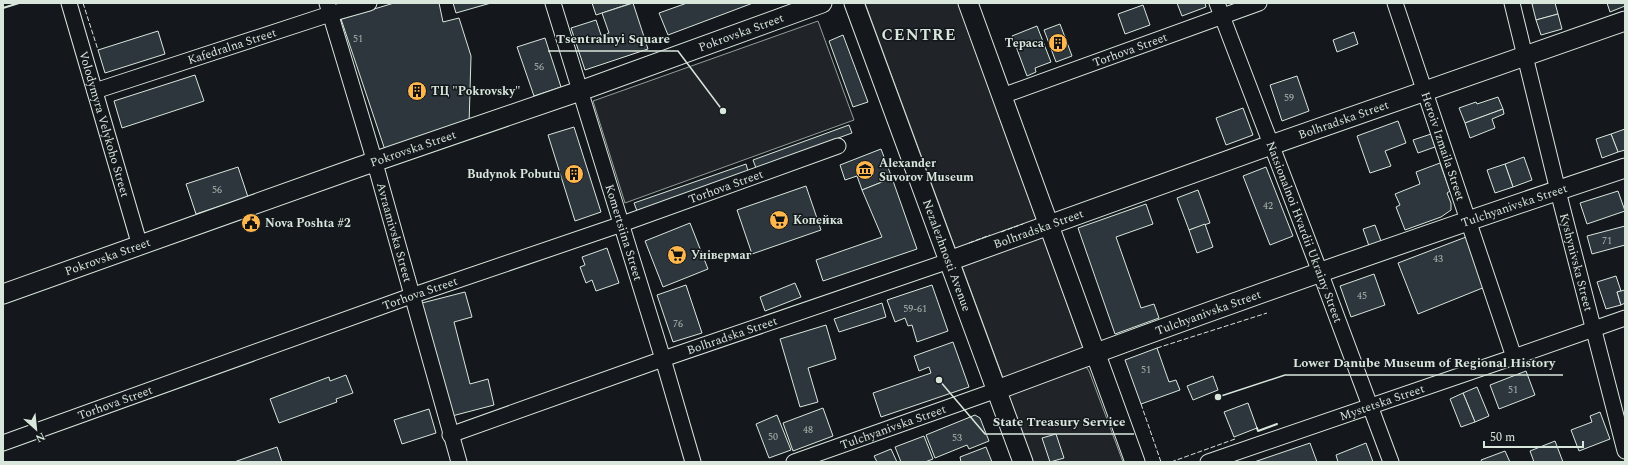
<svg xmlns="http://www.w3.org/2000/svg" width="1628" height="465" viewBox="0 0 1628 465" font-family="Spectral,serif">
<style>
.green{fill:#202428;stroke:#939e99}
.building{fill:#2c363c;stroke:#d8e6dc}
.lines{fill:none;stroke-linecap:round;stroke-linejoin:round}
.minor-casing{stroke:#d8e6dc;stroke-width:17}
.major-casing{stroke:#d8e6dc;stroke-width:21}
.minor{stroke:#14181c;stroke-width:15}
.major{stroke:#14181c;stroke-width:19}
.fence{stroke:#d8e6dc;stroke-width:1;stroke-dasharray:5 2;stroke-linecap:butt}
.wall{stroke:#d8e6dc;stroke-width:2}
.labels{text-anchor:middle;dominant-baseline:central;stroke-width:3;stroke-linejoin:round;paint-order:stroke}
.number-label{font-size:10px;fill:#adbab4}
.street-label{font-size:12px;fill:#d8e6dc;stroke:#14181c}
.poi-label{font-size:12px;font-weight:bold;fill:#d8e6dc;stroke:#14181c;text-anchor:start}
.district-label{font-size:16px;font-weight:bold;letter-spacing:1px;fill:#d8e6dc;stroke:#14181c}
.leader{fill:none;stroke:#d8e6dc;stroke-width:1.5}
.callout-dot{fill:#d8e6dc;stroke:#14181c;stroke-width:1.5}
.callout-label{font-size:13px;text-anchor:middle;font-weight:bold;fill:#d8e6dc;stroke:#14181c;stroke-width:3;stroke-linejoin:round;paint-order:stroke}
</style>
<rect width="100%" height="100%" fill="#14181c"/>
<g class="green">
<path d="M865 3H958L1083 348 1003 378Z"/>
<path d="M818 21 854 120 625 203 593 101Z"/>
<path d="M1084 364 1089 371 1123 462H1027L1006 395Z"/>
</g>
<g class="building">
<path d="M394 3H439L443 22 459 18 471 56 469 125 386 153 341 19Z"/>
<path d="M453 3H491L456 13Z"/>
<path d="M592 3H632L596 15Z"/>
<path d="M633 3 648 49 585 70 571 28 596 20 601 35 609 33 602 13Z"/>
<path d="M687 3H753L668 35 659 13Z"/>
<path d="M1177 3H1205L1206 7 1182 16Z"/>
<path d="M1536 3H1555L1558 14 1536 20 1532 4Z"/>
<path d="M1607 3H1625V6L1610 12Z"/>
<path d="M1143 5 1150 25 1125 34 1118 14Z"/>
<path d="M1558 14 1562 29 1541 35 1536 20Z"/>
<path d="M1060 24 1072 56 1056 62 1044 30Z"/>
<path d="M1037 26 1051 62 1035 68 1036 72 1027 76 1012 36Z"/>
<path d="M158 31 165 54 105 73 98 50Z"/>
<path d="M1354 32 1358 44 1337 52 1333 40Z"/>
<path d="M843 35 868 102 853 107 829 41Z"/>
<path d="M545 38 561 87 534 96 517 47Z"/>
<path d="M195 75 204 101 122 128 114 101Z"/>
<path d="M1297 76 1309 111 1282 121 1270 85Z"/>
<path d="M1498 97 1503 109 1465 123 1459 108 1476 102 1477 104Z"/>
<path d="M1243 108 1253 135 1226 145 1216 118Z"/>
<path d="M1503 109 1504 114 1492 119 1495 128 1470 138 1465 123Z"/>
<path d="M1398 121 1406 143 1385 151 1391 166 1370 173 1357 136Z"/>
<path d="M849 125 852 133 756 168 753 160Z"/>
<path d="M574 127 601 212 575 221 548 135Z"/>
<path d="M1625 129V150L1618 152 1611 134Z"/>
<path d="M1431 134 1435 147 1418 153 1413 140Z"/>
<path d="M1611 134 1618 152 1602 158 1596 139Z"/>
<path d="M881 149 892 178 862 190 857 176 845 180 840 165Z"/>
<path d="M1524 157 1532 180 1513 187 1505 164Z"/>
<path d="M1440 163 1450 191 1447 193 1451 203V210L1441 217 1405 230 1396 207 1400 205 1395 194 1420 184 1416 172Z"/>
<path d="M746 164 748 171 637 211 634 203Z"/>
<path d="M1505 164 1513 187 1495 193 1487 170Z"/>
<path d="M238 167 248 197 196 214 186 184Z"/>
<path d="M1266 167 1293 236 1270 245 1243 176Z"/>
<path d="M892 178 917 249 823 281 816 260 882 237 862 190Z"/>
<path d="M806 186 821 230 752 254 737 210Z"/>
<path d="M1198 190 1210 223 1189 230 1177 198Z"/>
<path d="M1618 191 1625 211 1587 224 1580 203Z"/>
<path d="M1146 204 1153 224 1116 237 1141 308 1154 304 1159 318 1115 334 1078 228Z"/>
<path d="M690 223 708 269 663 287 645 241Z"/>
<path d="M1205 224 1213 247 1197 253 1189 230Z"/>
<path d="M1375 225 1381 241 1369 246 1363 229Z"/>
<path d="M1625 226V245L1592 254 1587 236Z"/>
<path d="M1466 237 1485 287 1418 314 1398 263Z"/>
<path d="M607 248 619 283 596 291 592 280 586 283 580 267 585 265 582 257Z"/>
<path d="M1374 274 1385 305 1351 317 1340 286Z"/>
<path d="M1616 276 1621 291 1617 292 1621 305 1606 309 1597 282Z"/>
<path d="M795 283 801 297 765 311 760 297Z"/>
<path d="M686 285 702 333 673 342 657 295Z"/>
<path d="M932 285 948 331 917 342 912 325 908 326 905 318 895 322 887 300Z"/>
<path d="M1625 290V303L1621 305 1617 292Z"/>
<path d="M465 292 472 317 454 322 470 384 488 379 494 405 452 416 422 303Z"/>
<path d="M882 303 886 317 839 332 834 319Z"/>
<path d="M826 325 836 359 808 368 818 402 800 407 780 339Z"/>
<path d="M953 342 969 387 881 417 873 393 931 373 929 367 919 371 914 356Z"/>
<path d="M1157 348 1169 382 1176 380 1180 390 1141 404 1125 360Z"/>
<path d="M1526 371 1535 395 1499 409 1490 385Z"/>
<path d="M346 375 353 393 336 399 337 402 279 423 270 399 329 377 330 381Z"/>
<path d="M1213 376 1218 390 1193 400 1187 386Z"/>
<path d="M1477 387 1489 416 1475 422 1463 393Z"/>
<path d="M1463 393 1475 422 1461 427 1450 399Z"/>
<path d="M1248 403 1257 428 1234 437 1224 412Z"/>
<path d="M823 408 833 436 793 451 783 423Z"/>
<path d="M429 409 436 433 402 444 394 420Z"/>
<path d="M1600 412 1610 439 1579 451 1571 430 1592 422 1590 416Z"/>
<path d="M777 415 791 450 769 458 756 424Z"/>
<path d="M975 415 980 418 989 441 969 449 967 445 935 458 926 435Z"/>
<path d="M1056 434 1064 458 1050 462 1042 438Z"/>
<path d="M924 436 933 459 925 462H901L895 447Z"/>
<path d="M1555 441 1563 462H1534L1530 451Z"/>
<path d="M1310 443 1317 462H1254Z"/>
<path d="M1366 443 1373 462H1338L1336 455Z"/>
<path d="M277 447 282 462H234Z"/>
<path d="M986 447 992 462H961L960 457Z"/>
<path d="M891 449 897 462H877L874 456Z"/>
<path d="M1505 451 1510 462H1482L1481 460Z"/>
</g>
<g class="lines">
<defs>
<g id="minor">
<path id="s1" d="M69 3 140 246"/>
<path id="s2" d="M327 3 371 149 459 462"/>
<path id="s3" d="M553 3 663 359 693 462"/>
<path id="s4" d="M1217 3 1323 280 1391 462"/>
<path id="s5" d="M1395 3 1514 357"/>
<path id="s6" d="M1512 3 1560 199 1625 451"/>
<path id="s7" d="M95 91 330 14 369 3"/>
<path id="s8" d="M1002 96 1259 3"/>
<path id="s9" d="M450 435 663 359 949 261"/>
<path id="s10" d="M3 443 411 296 622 224 838 146"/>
<path id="s11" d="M794 462 997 390"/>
<path id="s12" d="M1208 462 1514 357 1625 318"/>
</g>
<g id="major">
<path id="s13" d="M854 3 1023 462"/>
<path d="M968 3 1135 462"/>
<path id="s14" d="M949 261 1271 145 1625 21"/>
<path id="s15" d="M3 294 359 167 580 91 822 3"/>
<path id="s16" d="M997 390C1204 312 1415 238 1625 168"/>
</g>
</defs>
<use href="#minor" class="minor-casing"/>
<use href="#major" class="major-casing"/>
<use href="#minor" class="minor"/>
<use href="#major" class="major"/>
<g class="fence">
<path d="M83 3 98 50"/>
<path d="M1001 232 1023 224"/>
<path d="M969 243 990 235"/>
<path d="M1157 348 1267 313"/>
<path d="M1141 404 1161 462"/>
<path d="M1171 462 1235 439 1234 437"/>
</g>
<g class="wall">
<path d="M3 8 19 3"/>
<path d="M1257 428 1258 431 1277 424"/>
</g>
</g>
<defs>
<symbol id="building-disc" viewBox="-11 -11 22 22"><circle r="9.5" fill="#ffb74d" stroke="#14181c"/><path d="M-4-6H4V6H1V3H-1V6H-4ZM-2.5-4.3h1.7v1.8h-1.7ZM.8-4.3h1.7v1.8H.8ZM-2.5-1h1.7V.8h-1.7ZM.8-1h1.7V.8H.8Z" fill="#111"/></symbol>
<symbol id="museum-disc" viewBox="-11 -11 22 22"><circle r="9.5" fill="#ffb74d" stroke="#14181c"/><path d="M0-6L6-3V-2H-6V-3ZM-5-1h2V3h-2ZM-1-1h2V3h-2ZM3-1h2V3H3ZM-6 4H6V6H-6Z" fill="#111"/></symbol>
<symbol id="supermarket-disc" viewBox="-11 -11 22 22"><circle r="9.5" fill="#ffb74d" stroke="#14181c"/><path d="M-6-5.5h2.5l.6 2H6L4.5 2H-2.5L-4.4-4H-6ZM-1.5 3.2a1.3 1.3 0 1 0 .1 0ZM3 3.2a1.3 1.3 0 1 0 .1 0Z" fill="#111"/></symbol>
<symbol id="civic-disc" viewBox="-11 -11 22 22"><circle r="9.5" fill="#ffb74d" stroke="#14181c"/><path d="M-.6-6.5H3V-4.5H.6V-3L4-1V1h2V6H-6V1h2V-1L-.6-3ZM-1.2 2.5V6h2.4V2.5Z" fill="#111"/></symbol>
</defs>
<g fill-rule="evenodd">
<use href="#building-disc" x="1047" y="32" width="22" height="22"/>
<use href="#building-disc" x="406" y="80" width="22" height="22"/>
<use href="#museum-disc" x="854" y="159" width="22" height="22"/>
<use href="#building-disc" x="563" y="163" width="22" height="22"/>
<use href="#supermarket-disc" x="768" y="209" width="22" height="22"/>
<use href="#civic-disc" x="240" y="212" width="22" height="22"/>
<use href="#supermarket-disc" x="666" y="244" width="22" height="22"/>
</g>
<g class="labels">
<g class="number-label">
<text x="358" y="39">51</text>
<text x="539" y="67">56</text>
<text x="1289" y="98">59</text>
<text x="217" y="190">56</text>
<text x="1268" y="206">42</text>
<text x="1607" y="241">71</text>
<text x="1438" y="259">43</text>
<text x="1362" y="296">45</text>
<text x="915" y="309">59-61</text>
<text x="678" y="324">76</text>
<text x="1146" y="370">51</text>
<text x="1513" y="390">51</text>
<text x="808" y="430">48</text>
<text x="773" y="437">50</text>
<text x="957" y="438">53</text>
</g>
<g class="street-label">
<text stroke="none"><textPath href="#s15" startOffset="783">Pokrovska Street</textPath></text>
<text stroke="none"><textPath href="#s7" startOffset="144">Kafedralna Street</textPath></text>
<text stroke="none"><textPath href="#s8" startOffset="136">Torhova Street</textPath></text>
<text stroke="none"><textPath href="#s14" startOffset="419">Bolhradska Street</textPath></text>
<text stroke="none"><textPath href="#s1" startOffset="126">Volodymyra Velykoho Street</textPath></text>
<text stroke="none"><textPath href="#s5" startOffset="151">Heroiv Izmaila Street</textPath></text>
<text stroke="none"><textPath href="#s15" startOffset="435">Pokrovska Street</textPath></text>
<text stroke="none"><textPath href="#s10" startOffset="767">Torhova Street</textPath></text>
<text stroke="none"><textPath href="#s16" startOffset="549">Tulchyanivska Street</textPath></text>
<text stroke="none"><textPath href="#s14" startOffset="95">Bolhradska Street</textPath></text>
<text stroke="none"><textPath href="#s2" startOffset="239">Avraamivska Street</textPath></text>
<text stroke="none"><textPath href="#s3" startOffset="240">Komertsiina Street</textPath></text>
<text stroke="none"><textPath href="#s4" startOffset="245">Natsionalnoi Hvardii Ukrainy Street</textPath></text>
<text stroke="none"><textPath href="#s13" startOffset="269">Nezalezhnosti Avenue</textPath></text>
<text stroke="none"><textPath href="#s15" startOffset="111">Pokrovska Street</textPath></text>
<text stroke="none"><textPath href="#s6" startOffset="267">Kyshynivska Street</textPath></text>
<text stroke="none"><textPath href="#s10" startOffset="443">Torhova Street</textPath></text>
<text stroke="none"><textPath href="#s16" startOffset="225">Tulchyanivska Street</textPath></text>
<text stroke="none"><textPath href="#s9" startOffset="299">Bolhradska Street</textPath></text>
<text stroke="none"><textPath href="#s12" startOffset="184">Mystetska Street</textPath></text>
<text stroke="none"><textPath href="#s10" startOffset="119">Torhova Street</textPath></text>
<text stroke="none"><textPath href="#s11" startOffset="105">Tulchyanivska Street</textPath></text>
</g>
<g class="poi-label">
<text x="1044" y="43" text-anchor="end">Тераса</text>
<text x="431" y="91">ТЦ "Pokrovsky"</text>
<text x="879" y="163">Alexander<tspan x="879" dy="14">Suvorov Museum</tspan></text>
<text x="560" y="174" text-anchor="end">Budynok Pobutu</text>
<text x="793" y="220">Копейка</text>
<text x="265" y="223">Nova Poshta #2</text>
<text x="691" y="255">Універмаг</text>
</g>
<g class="district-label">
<text x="919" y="35">CENTRE</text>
</g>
</g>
<path class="leader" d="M723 111L678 51H548M1218 397L1285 375H1563M939 380L985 434H1134"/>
<g class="callout-dot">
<circle cx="723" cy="111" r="4"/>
<circle cx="1218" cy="397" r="4"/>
<circle cx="939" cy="380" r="4"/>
</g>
<g class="callout-label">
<text x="613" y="43">Tsentralnyi Square</text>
<text x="1424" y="367">Lower Danube Museum of Regional History</text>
<text x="1059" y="426">State Treasury Service</text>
</g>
<rect width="1628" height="465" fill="none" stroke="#d8e6dc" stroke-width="8"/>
<g transform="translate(36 429) rotate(153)" stroke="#14181c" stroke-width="3" paint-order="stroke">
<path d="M0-3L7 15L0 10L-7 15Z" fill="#d8e6dc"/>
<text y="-6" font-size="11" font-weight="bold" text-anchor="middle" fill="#d8e6dc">N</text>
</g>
<path d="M1484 441v6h99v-6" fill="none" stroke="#d8e6dc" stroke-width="2"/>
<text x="1490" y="441" font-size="12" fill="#d8e6dc" stroke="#14181c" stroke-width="3" paint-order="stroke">50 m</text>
</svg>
